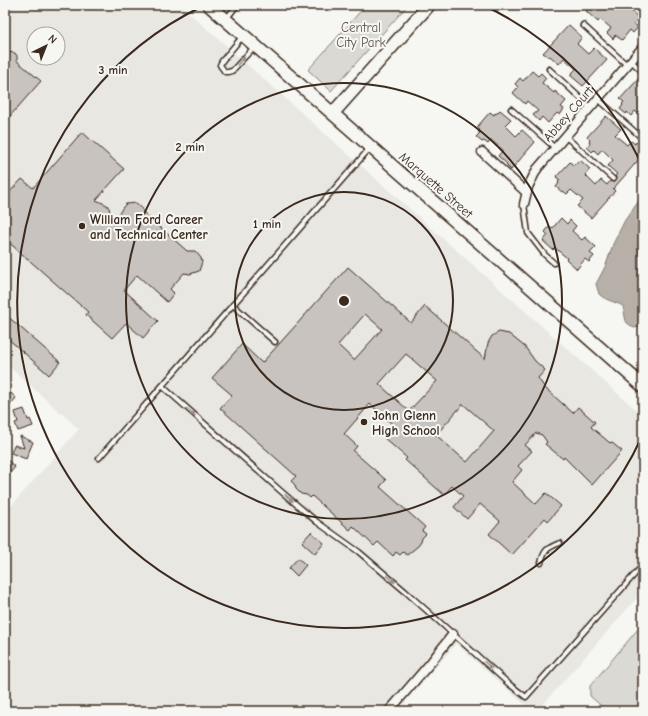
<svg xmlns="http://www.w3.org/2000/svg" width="648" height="716" viewBox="0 0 648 716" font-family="'Comic Neue',sans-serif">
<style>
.built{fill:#e8e7e2;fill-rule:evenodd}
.green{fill:#dad9d3;stroke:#8a8278}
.water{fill:#b6b0a9;stroke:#857a71}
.building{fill:#c8c3be;stroke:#3b2a1e;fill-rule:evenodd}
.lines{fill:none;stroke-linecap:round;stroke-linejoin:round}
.lane-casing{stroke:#3b2a1e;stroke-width:7}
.street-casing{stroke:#3b2a1e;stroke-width:11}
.secondary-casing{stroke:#3b2a1e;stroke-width:15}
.lane{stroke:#f6f6f2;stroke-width:4}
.street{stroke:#f6f6f2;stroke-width:8}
.secondary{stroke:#f6f6f2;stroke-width:12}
.oneway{fill:#989088}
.ring{fill:none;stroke:#3b2a1e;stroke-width:2}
.poi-dot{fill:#3b2a1e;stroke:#f6f6f2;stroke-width:1.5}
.labels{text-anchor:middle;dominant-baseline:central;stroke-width:4;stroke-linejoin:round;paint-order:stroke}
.park-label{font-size:13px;fill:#63564b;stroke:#f6f6f2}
.street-label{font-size:13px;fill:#3b2a1e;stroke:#f6f6f2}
.poi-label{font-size:13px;font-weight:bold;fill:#3b2a1e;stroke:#f6f6f2;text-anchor:start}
.centre{fill:#3b2a1e;stroke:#f6f6f2;stroke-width:2}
.ring-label{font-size:12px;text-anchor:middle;font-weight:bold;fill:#3b2a1e;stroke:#f6f6f2;stroke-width:4;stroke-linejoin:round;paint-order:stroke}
</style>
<rect width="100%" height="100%" fill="#f6f6f2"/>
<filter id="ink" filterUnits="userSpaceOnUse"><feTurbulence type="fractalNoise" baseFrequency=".025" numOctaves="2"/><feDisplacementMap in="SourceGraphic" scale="8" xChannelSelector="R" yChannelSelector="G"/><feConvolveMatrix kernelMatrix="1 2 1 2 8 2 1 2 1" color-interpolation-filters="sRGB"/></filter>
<g filter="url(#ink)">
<path class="built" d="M5 5H180L643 416V591L537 711H532L456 644 397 711H5V513L79 429 5 363ZM34 34H58V58H34Z"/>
<g class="green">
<path d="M366 5H408L331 91 308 70Z"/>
<path d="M643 623V711H607L590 696V686Z"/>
</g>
<path class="water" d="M643 197V324L640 327 634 328 626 322 623 306C616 302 604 300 599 294 598 291 597 287 596 284L606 265 613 244 625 220 641 198Z"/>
<g class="building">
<path d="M591 5H620L627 11 629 9 639 18 634 24 638 27 633 33 630 30 622 40 615 35 613 39 607 33 611 28 600 19 598 22 586 11Z"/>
<path d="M569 25 582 37 577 44 588 54 594 48 607 60 583 86 570 75 576 69 564 58 559 64 550 56 549 57 543 53Z"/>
<path d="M5 52 15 53 17 56V61L41 81 10 116 5 112Z"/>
<path d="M532 71 538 76 541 73 546 78 542 83 554 93 555 91 566 101 561 107 564 109 560 115 557 113 548 123 542 117 539 121 533 115 538 111 527 101 525 104 513 93 518 87 515 84 520 78 523 81Z"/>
<path d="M642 75H643V118L635 111 631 116 627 112 626 114 620 109 623 105 622 104 624 102 620 99Z"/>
<path d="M500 110 511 119 505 125 516 136 522 130 535 142 511 170 506 165 507 164 498 156 503 150 491 140 488 144 484 141 482 142 476 137 480 133 478 132 480 130 477 127 490 112 494 115 495 113 496 114Z"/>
<path d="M606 116 621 129 615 135 627 145 631 141 635 144 636 142 642 148 638 154 641 157 613 189 615 191 591 218 577 206 583 200 571 190 567 194 563 191 562 192 556 187 559 183 558 182 560 180 556 177 570 162 573 165 575 163 576 164 580 160 590 169 585 175 596 186 601 180 607 185 610 181 613 182 616 181V178L615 176 617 174 608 166 613 160 602 149 598 154 594 150 592 152 587 147 590 143 589 141 590 140 587 137Z"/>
<path d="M82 132 124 169 96 200 107 205 109 208 113 223 123 207 126 204 136 203 140 206 144 213 187 251H195L201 258 202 262 199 271 190 274 184 273 170 289 174 293 167 302 137 275 124 290 158 321 143 338 126 323 112 338 86 315 88 312 5 239V197L22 179 33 188Z"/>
<path d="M561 218 567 224 570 220 576 226 572 231 582 240 585 237 596 247 590 253 594 256 589 262 585 259 577 269 566 259 567 258 555 248 553 250 543 241 548 235 545 232 549 227 552 229Z"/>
<path d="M348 267 411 323 425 306 485 359 488 343 492 336 499 332 509 334 525 347 535 361 545 370 538 378 545 388 573 413 578 407 595 422 591 427 610 443 611 442 622 451 592 485 564 457 563 459 545 444 547 442 542 435 536 433 525 445 532 451 518 466 522 470 512 482 536 504 546 493 561 506 548 521 545 518 512 555 489 534 500 521 480 504 467 519 454 507 463 496 452 486 444 495 405 460 407 458 383 437 393 425 370 404 344 434 357 446 353 451 386 480 380 487 425 527 422 531 426 534 422 538 421 542 418 546 407 555 403 552 400 555 396 552 393 556 378 542 374 546 353 526 350 530 312 496 310 498 307 495 301 494 296 489 295 485 291 481 296 476 220 408 232 395 212 378 242 344 262 363ZM365 314 382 329 354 360 338 345ZM406 354 437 381 409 411 379 384ZM463 404 494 431 467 462 436 435Z"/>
<path d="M5 314 60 362 49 375 5 336Z"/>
<path d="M5 392 9 395 11 393 16 398 5 411Z"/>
<path d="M24 409 28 420 30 419 33 426 18 431 15 423 18 422 15 412Z"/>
<path d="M20 436 33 442 26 459 11 453 14 445 24 448Z"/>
<path d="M5 458 15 467 5 479Z"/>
<path d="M311 532 324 543 315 554 302 542Z"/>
<path d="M298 558 306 565 297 576 289 568Z"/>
</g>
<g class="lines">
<defs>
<g id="lane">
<path d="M227 18 237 5"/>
<path d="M583 25 627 65"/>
<path d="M242 37 222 61 220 65 225 72H228L232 71 255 46"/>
<path d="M631 61 643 72"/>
<path d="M549 69 590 107"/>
<path d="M598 99 642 138"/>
<path d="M511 109 554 147"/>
<path d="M565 136 613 179"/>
<path d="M524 204 528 233 545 255 554 263"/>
<path d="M233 305 275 342"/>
<path d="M162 386 283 493 317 522 359 552 406 592 509 684 526 697 643 565"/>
<path d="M99 458 370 148"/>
<path d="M541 563C544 550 547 548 560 543"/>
</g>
<g id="street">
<path d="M482 152 527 193"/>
<path d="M524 204 528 187 537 169 643 47"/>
<path d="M389 711 432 661 453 634"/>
</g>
<g id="secondary">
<path d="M209 5 643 386"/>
<path d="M333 113 429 5"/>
</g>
</defs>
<use href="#lane" class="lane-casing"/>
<use href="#street" class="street-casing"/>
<use href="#secondary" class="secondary-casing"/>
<use href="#lane" class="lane"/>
<use href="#street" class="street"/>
<use href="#secondary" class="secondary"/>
</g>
<defs><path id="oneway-solid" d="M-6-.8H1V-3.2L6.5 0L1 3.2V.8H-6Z"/></defs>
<g class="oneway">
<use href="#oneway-solid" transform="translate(241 61) rotate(-47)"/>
<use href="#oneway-solid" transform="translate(191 412) rotate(42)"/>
<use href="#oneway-solid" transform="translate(289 498) rotate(40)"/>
<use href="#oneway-solid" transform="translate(391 579) rotate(40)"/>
<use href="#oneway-solid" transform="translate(488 665) rotate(42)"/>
</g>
</g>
<g class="ring">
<circle cx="344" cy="301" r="109"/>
<circle cx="344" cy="301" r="218"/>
<path d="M643 434A327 327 0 1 1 203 6M485 6A327 327 0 0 1 643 168"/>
</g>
<g class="poi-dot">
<circle cx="82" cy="226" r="4"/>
<circle cx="364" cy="422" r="4"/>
</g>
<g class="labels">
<g class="park-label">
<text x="361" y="27">Central<tspan x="361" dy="15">City Park</tspan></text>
</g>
<g class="street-label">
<text transform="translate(568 114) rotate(-49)">Abbey Court</text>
<text transform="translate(436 185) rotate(41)">Marquette Street</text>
</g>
<g class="poi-label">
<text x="90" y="219">William Ford Career<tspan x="90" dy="15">and Technical Center</tspan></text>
<text x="372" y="415">John Glenn<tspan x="372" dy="15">High School</tspan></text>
</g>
</g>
<circle cx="344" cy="301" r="6" class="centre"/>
<g class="ring-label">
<text x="113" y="74">3 min</text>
<text x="190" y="151">2 min</text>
<text x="267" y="228">1 min</text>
</g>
<rect width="648" height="716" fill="none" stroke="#f6f6f2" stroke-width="20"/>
<rect x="10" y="10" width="628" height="696" fill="none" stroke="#3b2a1e" stroke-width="1.5" filter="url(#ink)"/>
<g transform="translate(46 46) rotate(43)"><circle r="19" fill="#f6f6f2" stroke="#aba49d"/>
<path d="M0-3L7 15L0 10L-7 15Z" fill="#3b2a1e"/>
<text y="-6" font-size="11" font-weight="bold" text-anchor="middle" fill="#3b2a1e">N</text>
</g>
</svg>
